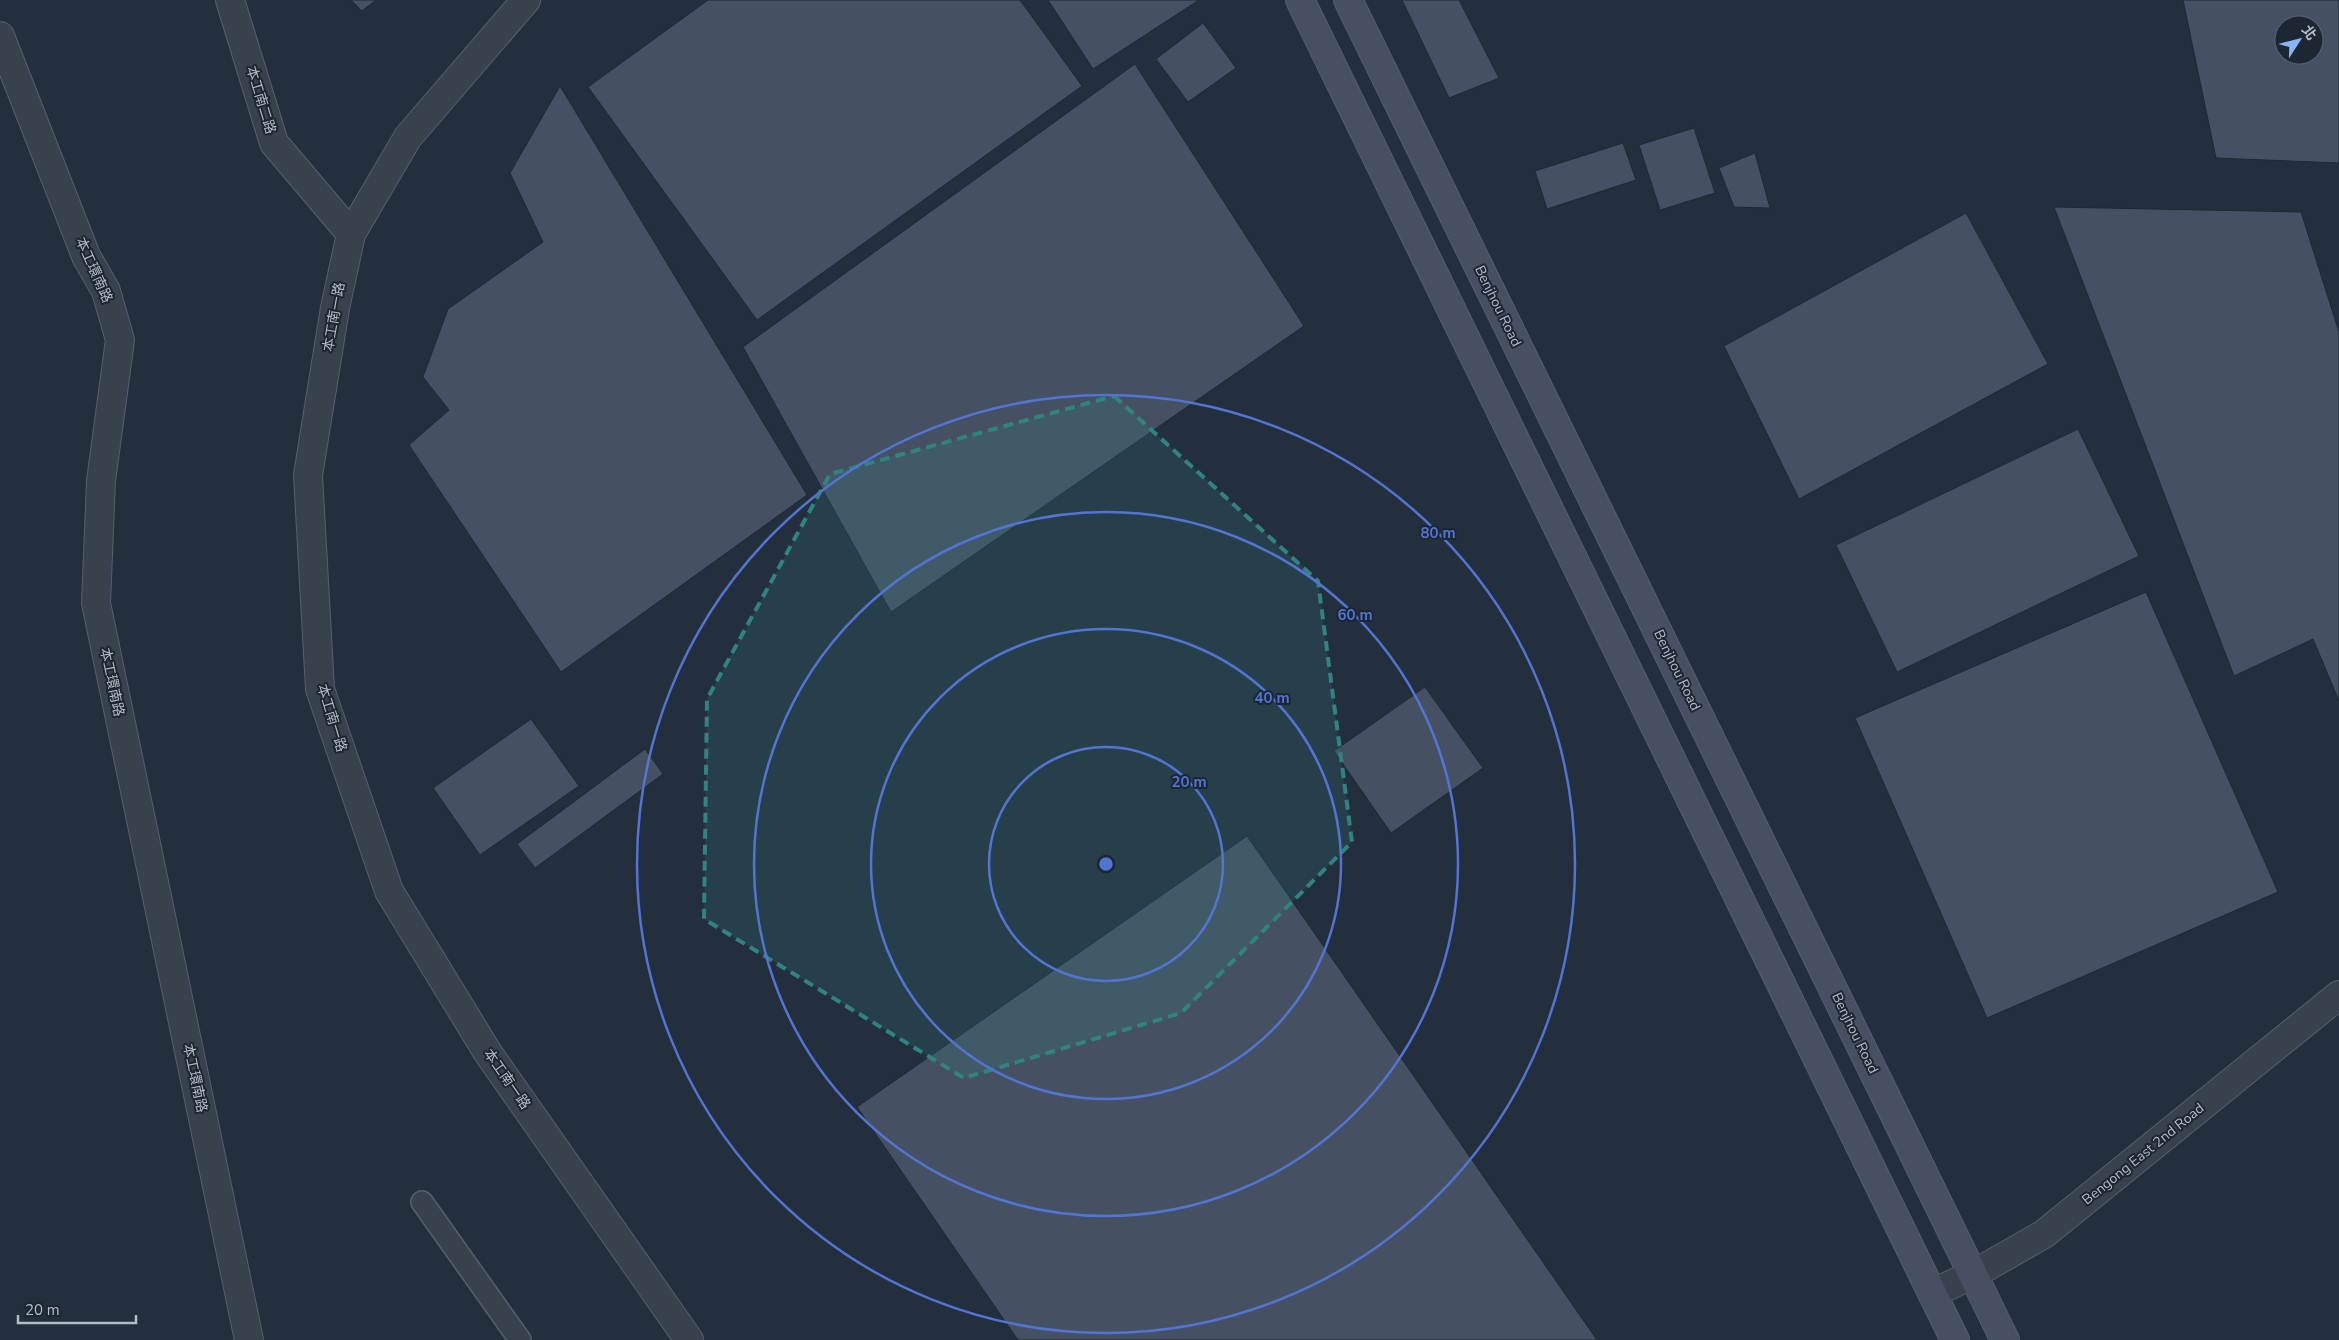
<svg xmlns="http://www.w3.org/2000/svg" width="2339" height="1340" viewBox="0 0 2339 1340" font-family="'Nunito Sans','Noto Sans TC',sans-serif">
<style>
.building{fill:#455162;stroke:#1f2835;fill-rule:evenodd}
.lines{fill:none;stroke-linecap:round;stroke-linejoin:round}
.service-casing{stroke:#565f6c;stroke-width:24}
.minor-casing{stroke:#565f6c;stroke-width:30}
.secondary-casing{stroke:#565f6c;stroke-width:30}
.service{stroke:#38414e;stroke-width:21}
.minor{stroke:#38414e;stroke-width:28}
.secondary{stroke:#465061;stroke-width:28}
.marked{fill:#308480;fill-opacity:0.2;stroke:#308480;stroke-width:4;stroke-dasharray:10 6;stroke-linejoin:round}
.ring{fill:none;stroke:#5274d3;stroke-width:2.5}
.labels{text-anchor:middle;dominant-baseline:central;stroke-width:4;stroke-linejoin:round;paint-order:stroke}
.street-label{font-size:14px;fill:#b4bcc9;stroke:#1d2633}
.centre{fill:#5274d3;stroke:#1d2633;stroke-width:2.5}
.ring-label{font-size:15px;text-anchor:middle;font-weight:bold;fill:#5274d3;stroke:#1d2633;stroke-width:4;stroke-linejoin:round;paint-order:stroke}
</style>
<rect width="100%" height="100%" fill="#242f3e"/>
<g class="building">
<path d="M351 0H376L362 11Z"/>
<path d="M708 0H1020L1082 86 757 320 588 87Z"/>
<path d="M1048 0H1199L1093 69Z"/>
<path d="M1402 0H1459L1499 78 1449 98Z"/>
<path d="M2183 0H2339V163L2216 158ZM2284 25H2314V55H2284Z"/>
<path d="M1203 23 1236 68 1188 102 1156 59Z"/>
<path d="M1135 64 1304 326 891 612 743 347Z"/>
<path d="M560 86 807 495 561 672 409 445 449 410 423 377 448 309 543 242 510 173Z"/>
<path d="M1694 128 1715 193 1660 210 1639 145Z"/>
<path d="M1623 143 1636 180 1547 209 1535 171Z"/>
<path d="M1755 153 1770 208 1734 207 1719 168Z"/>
<path d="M2054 207 2301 212 2339 332V701L2313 639 2234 676Z"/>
<path d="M1966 213 2048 364 1799 499 1724 346Z"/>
<path d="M2078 429 2139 556 1897 672 1836 545Z"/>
<path d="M2146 592 2278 892 1987 1018 1855 718Z"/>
<path d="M1425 687 1483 768 1391 833 1334 751Z"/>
<path d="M531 719 579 786 480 855 433 788Z"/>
<path d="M645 749 663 774 535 868 517 844Z"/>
<path d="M1247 836 1597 1340H1018L857 1107Z"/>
</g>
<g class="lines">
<defs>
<path id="service" d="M422 1202 520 1340"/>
<g id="minor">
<path d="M230 0 274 143 351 234"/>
<path d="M526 0 408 137 351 234 335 308 308 475 320 689 389 891 488 1053 689 1340"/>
<path d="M0 36 86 256 106 291 120 340 101 481 96 603 249 1340"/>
<path d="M1933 1293 1974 1274 2044 1234 2339 995"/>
</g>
<g id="secondary">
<path d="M1300 0 1955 1340"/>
<path d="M1348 0 2005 1340"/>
</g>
</defs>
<use href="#service" class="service-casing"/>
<use href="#minor" class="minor-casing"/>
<use href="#secondary" class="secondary-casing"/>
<use href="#service" class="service"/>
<use href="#minor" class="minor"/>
<use href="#secondary" class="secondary"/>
</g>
<path class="marked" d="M1114 396 1318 581 1352 842 1181 1013 964 1078 704 919 707 699 830 474Z"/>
<g class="ring">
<circle cx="1106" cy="864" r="117"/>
<circle cx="1106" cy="864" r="235"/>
<circle cx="1106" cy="864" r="352"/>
<circle cx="1106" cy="864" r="469"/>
</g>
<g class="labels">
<g class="street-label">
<text transform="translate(261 100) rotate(73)">本工南二路</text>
<text transform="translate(94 270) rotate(66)">本工環南路</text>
<text transform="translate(1498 306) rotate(64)">Benjhou Road</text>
<text transform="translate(334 317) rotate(-80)">本工南一路</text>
<text transform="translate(1677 670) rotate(64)">Benjhou Road</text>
<text transform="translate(112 682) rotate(78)">本工環南路</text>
<text transform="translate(332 718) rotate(73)">本工南一路</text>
<text transform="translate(1855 1033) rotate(64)">Benjhou Road</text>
<text transform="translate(195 1078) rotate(78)">本工環南路</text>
<text transform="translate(507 1079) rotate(55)">本工南一路</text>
<text transform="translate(2143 1154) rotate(-39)">Bengong East 2nd Road</text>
</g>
</g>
<circle cx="1106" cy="864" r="8" class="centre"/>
<g class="ring-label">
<text x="1438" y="538">80 m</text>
<text x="1355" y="620">60 m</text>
<text x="1272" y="703">40 m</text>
<text x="1189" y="787">20 m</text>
</g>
<g transform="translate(2299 40) rotate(54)"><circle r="24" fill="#1d2633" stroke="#59626f"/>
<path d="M0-4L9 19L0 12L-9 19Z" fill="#8ab4f8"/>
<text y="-8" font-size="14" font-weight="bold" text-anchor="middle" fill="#b4bcc9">北</text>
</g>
<path d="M18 1315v8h118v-8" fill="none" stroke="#b4bcc9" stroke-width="2.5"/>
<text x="25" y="1315" font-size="15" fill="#b4bcc9" stroke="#1d2633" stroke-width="4" paint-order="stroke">20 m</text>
</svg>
